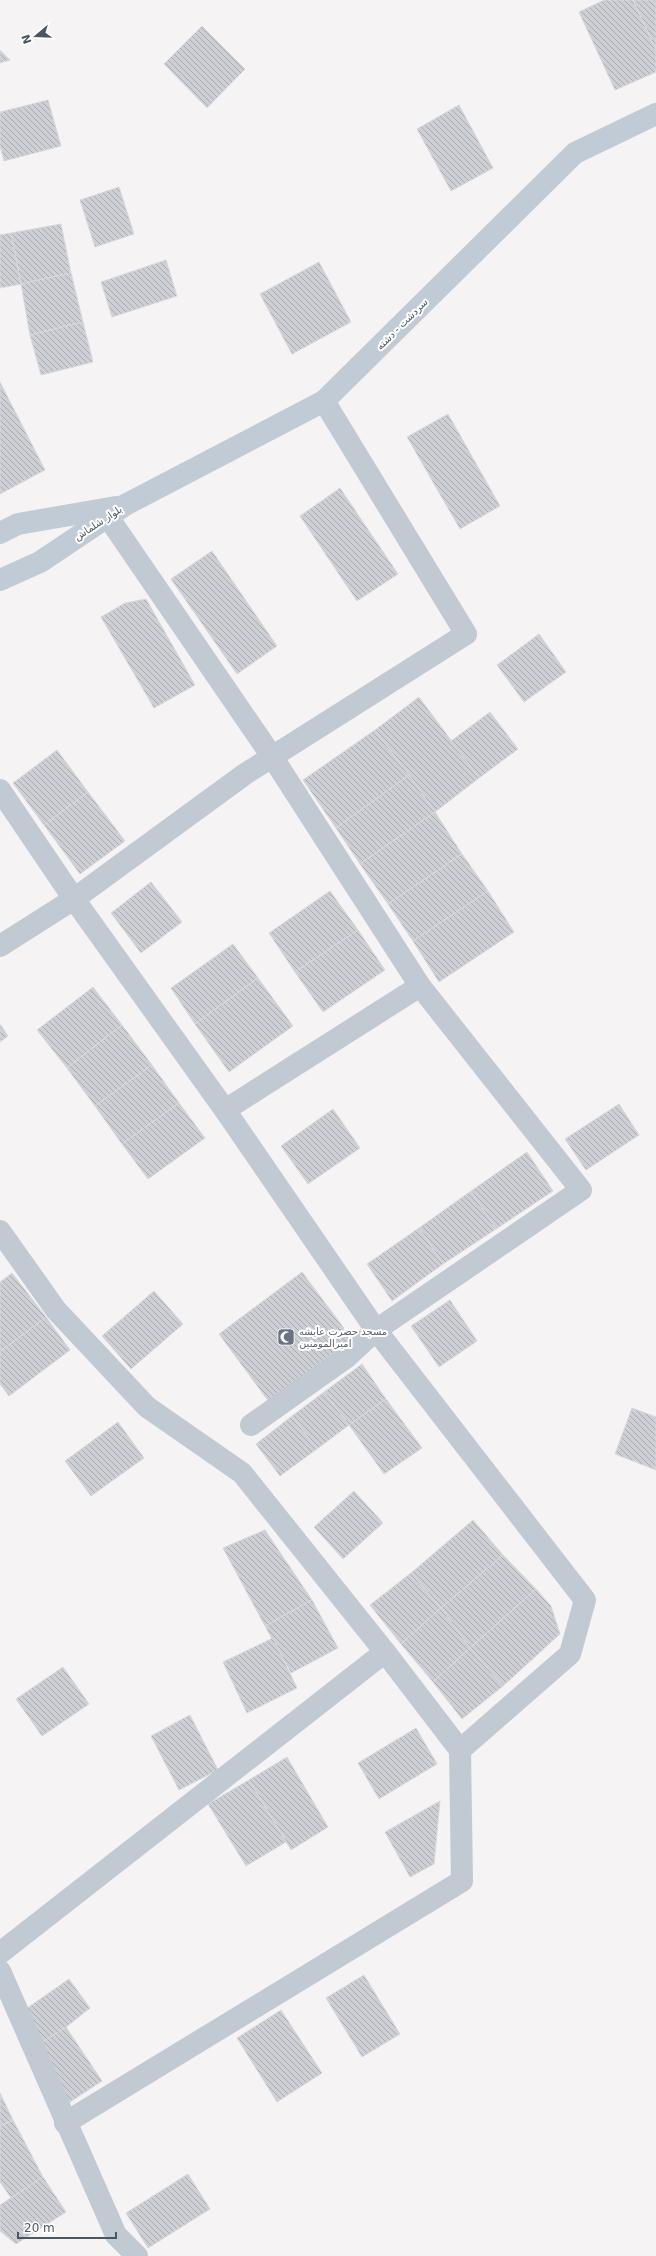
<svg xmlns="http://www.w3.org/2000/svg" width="656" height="2256" viewBox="0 0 656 2256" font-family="'DejaVu Sans','Noto Sans Arabic',sans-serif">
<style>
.building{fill:url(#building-back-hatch);stroke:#d7d9de}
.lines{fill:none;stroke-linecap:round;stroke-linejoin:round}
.minor{stroke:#c1cad2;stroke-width:22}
.secondary{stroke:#c1cbd6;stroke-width:22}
.labels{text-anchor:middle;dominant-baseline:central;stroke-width:4;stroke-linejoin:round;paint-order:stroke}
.street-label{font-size:10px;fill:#4a5661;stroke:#fff}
.worship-label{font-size:10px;fill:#5b616d;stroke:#fff;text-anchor:start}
</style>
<defs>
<pattern id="building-back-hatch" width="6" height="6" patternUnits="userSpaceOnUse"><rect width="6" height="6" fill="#cdcfd5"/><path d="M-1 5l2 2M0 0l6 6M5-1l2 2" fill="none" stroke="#a8abb0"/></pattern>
</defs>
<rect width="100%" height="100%" fill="#f5f3f3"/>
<g class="building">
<path d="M604 0H633L656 50V72L615 90 579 12Z"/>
<path d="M633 0H656V50Z"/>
<path d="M202 26 245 69 207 108 164 64Z"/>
<path d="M0 50 10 60 0 63Z"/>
<path d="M48 100 61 146 4 161 0 146V112Z"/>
<path d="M459 105 493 168 451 191 417 129Z"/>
<path d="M119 187 134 234 95 247 80 200Z"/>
<path d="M61 224 71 273 21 284 11 233Z"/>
<path d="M11 233 21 284 0 288V235Z"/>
<path d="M166 260 177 296 112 317 101 282Z"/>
<path d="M319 262 351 322 292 354 260 294Z"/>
<path d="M71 273 83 322 30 335 21 284Z"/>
<path d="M83 322 93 362 41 375 30 335Z"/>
<path d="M0 382 45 470 0 494Z"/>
<path d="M448 414 500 506 460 529 407 437Z"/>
<path d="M340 488 398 574 357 601 300 516Z"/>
<path d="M212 551 277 646 237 674 171 579Z"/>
<path d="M146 599 195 685 154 708 101 617 125 603Z"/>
<path d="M539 634 566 672 524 702 497 665Z"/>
<path d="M419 697 479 778 435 812 375 730Z"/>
<path d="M490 712 518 749 479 778 451 741Z"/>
<path d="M375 730 409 775 336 828 303 780Z"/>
<path d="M57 750 88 792 44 825 13 783Z"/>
<path d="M409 775 435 812 360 864 336 828Z"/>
<path d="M88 792 125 841 80 874 44 825Z"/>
<path d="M435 812 462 854 388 904 360 864Z"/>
<path d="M462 854 488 891 413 941 388 904Z"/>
<path d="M151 882 182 922 141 953 111 913Z"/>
<path d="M330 891 358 930 295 972 269 933Z"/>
<path d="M488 891 514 932 439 982 413 941Z"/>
<path d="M358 930 385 970 323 1012 295 972Z"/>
<path d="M233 944 258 978 195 1024 171 988Z"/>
<path d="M258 978 293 1026 229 1072 195 1024Z"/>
<path d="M93 987 122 1025 67 1068 37 1030Z"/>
<path d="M0 1024 8 1036 0 1042Z"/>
<path d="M122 1025 152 1065 95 1106 67 1068Z"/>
<path d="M152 1065 179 1103 122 1144 95 1106Z"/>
<path d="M179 1103 205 1138 148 1179 122 1144Z"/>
<path d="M619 1104 639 1135 586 1170 565 1139Z"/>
<path d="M333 1109 360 1148 308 1184 281 1146Z"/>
<path d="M527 1152 553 1191 496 1229 471 1191Z"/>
<path d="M471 1191 496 1229 443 1264 419 1228Z"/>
<path d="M419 1228 443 1264 392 1301 367 1264Z"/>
<path d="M302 1272 352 1339 269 1402 219 1334Z"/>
<path d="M12 1273 46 1317 0 1352V1282Z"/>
<path d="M154 1291 183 1324 131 1369 102 1336Z"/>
<path d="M450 1300 477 1341 439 1367 411 1326Z"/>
<path d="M46 1317 70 1350 9 1396 0 1384V1352Z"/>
<path d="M362 1364 386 1399 349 1425 324 1392Z"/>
<path d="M324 1392 349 1425 317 1449 292 1416Z"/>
<path d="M386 1399 422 1448 384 1474 349 1425Z"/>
<path d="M632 1408 656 1417V1470L615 1454Z"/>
<path d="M292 1416 317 1449 280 1476 256 1444Z"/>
<path d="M118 1422 144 1458 91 1496 65 1461Z"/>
<path d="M354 1491 383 1523 343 1559 314 1527Z"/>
<path d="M473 1520 503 1555 441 1608 411 1573Z"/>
<path d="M265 1530 312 1600 265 1626 223 1548Z"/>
<path d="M503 1555 536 1589 470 1648 441 1608Z"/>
<path d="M411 1573 441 1608 401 1644 370 1605Z"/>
<path d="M536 1589 551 1606 560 1634 503 1686 470 1648Z"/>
<path d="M312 1600 338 1648 291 1673 265 1626Z"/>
<path d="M441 1608 470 1648 433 1682 401 1644Z"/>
<path d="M273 1638 297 1688 247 1713 223 1662Z"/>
<path d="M470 1648 503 1686 462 1719 433 1682Z"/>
<path d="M63 1667 89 1704 42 1736 16 1699Z"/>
<path d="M190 1715 218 1770 179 1790 151 1736Z"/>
<path d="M416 1728 437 1764 379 1799 358 1763Z"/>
<path d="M287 1757 328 1827 291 1850 249 1780Z"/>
<path d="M249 1780 286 1842 246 1866 208 1804Z"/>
<path d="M440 1801 434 1864 410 1877 385 1832Z"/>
<path d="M364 1975 400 2034 362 2057 326 1998Z"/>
<path d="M69 1979 90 2008 66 2027 32 2049 10 2020Z"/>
<path d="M281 2010 322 2073 277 2102 237 2038Z"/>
<path d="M66 2027 102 2081 67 2104 32 2049Z"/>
<path d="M0 2093 13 2120 0 2126Z"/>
<path d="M13 2120 43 2177 11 2198 0 2182V2126Z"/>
<path d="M188 2174 210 2209 148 2248 126 2213Z"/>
<path d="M43 2177 66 2212 16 2244 0 2231V2205Z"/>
</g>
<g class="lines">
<g class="minor">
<path d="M108 517 273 758 420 986"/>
<path d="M0 790 74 899 225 1110 376 1330 581 1190 420 986 225 1110"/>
<path d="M0 946 74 899 245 774 466 634 324 401"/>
<path d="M0 1231 56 1310 147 1407 242 1473 385 1652 0 1953"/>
<path d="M251 1425 347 1357 376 1330 585 1600 570 1654 460 1750 385 1652"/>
<path d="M0 1971 116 2235 137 2256"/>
<path d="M65 2123 462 1881 460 1750"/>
</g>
<g class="secondary">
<path d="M0 533 18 524 116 507"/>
<path d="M0 580 40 562 125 505 324 401 575 153 656 114"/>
</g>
</g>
<defs>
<symbol id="mosque-square" viewBox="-11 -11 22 22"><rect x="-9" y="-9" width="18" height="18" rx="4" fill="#6b7280" stroke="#fff"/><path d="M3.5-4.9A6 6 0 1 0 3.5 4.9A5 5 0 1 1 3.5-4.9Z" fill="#fff"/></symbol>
</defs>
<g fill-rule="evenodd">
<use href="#mosque-square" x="276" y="1327" width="20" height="20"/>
</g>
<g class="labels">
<g class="street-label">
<text transform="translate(402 324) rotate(-45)">سردشت - دشته</text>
<text transform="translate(98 523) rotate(-33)">بلوار شلماش</text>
</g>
<g class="worship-label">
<text x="299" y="1331">مسجد حضرت عایشه<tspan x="299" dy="12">امیرالمومنین</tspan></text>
</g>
</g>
<g transform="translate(36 36) rotate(251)" stroke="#ffffff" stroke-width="3" paint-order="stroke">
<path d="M0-3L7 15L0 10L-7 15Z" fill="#4a5661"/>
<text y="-6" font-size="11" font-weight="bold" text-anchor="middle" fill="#4a5661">N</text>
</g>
<path d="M18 2232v6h98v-6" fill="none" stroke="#4a5661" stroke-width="2"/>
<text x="24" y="2232" font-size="12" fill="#4a5661" stroke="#ffffff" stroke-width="3" paint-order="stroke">20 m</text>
</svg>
